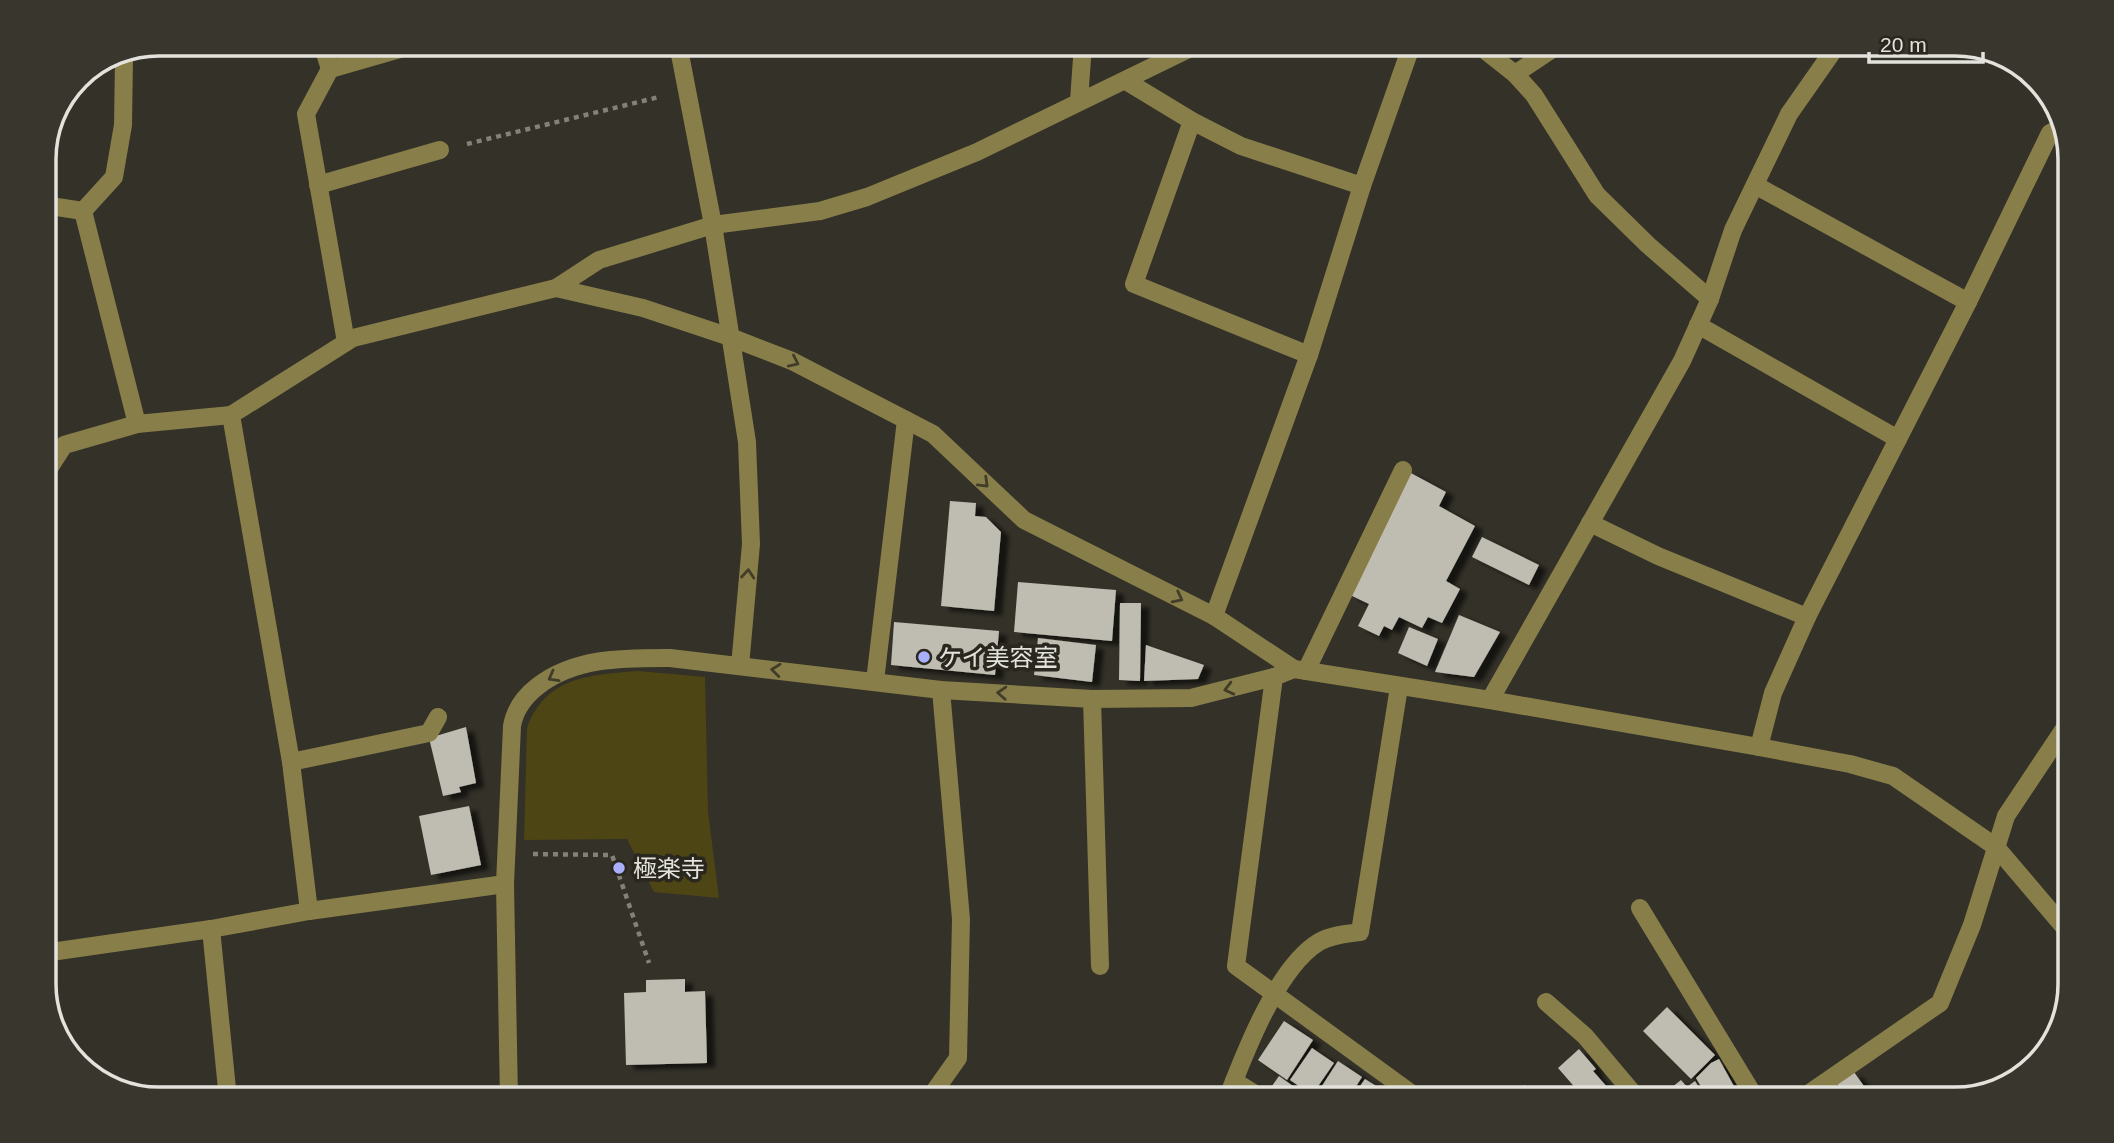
<svg xmlns="http://www.w3.org/2000/svg" width="2114" height="1143" viewBox="0 0 2114 1143" font-family="Arial,'Noto Sans JP',sans-serif">
<style>
.green{fill:#4e4515}
.building{fill:#bfbdb2;filter:url(#shadow)}
.lines{fill:none;stroke-linecap:round;stroke-linejoin:round}
.path{stroke:#83817a;stroke-width:4.5;stroke-dasharray:5 5;stroke-linecap:butt}
.minor{stroke:#887e49;stroke-width:18}
.oneway{stroke:#413d29}
.poi-dot{fill:#a8b0fc;stroke:#29271e;stroke-width:2.5}
.labels{text-anchor:middle;dominant-baseline:central;stroke-width:7;stroke-linejoin:round;paint-order:stroke}
.poi-label{font-size:24px;fill:#e3e2dc;stroke:#29271e;text-anchor:start}
.rim{fill:none;stroke:#e3e2dc;stroke-width:3.5}
</style>
<defs>
<filter id="shadow"><feDropShadow dx="8" dy="4.5" stdDeviation="2" flood-color="#0009"/></filter>
</defs>
<rect width="100%" height="100%" fill="#333128"/>
<path class="green" d="M638 671 705 677 708 812 719 898 654 892 627 839 524 840 527 728C546 676 590 675 638 671Z"/>
<g class="building">
<path d="M1409 472 1446 492 1439 506 1475 526 1446 581 1460 589 1442 623 1428 617 1422 628 1399 617 1392 630 1384 626 1379 636 1358 626 1369 604 1350 595Z"/>
<path d="M950 501 976 503 975 516 986 517 1001 532 994 611 941 606Z"/>
<path d="M1482 537 1539 565 1529 585 1472 557Z"/>
<path d="M1018 582 1116 590 1112 641 1014 632Z"/>
<path d="M1120 603H1141L1140 681 1119 680Z"/>
<path d="M1459 615 1500 632 1474 677 1435 672Z"/>
<path d="M894 622 999 631 995 675 891 665Z"/>
<path d="M1409 627 1438 639 1427 666 1398 653Z"/>
<path d="M1038 638 1096 645 1092 682 1034 675Z"/>
<path d="M1146 645 1204 665 1198 679 1144 681Z"/>
<path d="M466 727 476 783 459 787 461 792 443 796 429 738Z"/>
<path d="M469 806 481 865 431 875 419 816Z"/>
<path d="M685 979V992L705 991 707 1063 626 1065 624 993 646 992V980Z"/>
<path d="M1667 1007 1715 1055 1691 1079 1643 1031Z"/>
<path d="M1284 1021 1313 1040 1287 1080 1258 1060Z"/>
<path d="M1312 1048 1334 1063 1312 1095 1290 1080Z"/>
<path d="M1579 1049 1596 1069 1593 1071 1616 1097 1613 1099H1585L1558 1068Z"/>
<path d="M1719 1059 1741 1099H1708L1696 1078 1711 1063Z"/>
<path d="M1338 1061 1362 1077 1348 1099H1335L1320 1089Z"/>
<path d="M1854 1072 1873 1099H1847L1837 1084Z"/>
<path d="M1279 1076 1311 1099H1275L1267 1093Z"/>
<path d="M1365 1079 1389 1094 1386 1099H1351Z"/>
<path d="M1681 1080 1687 1087 1695 1081 1705 1097 1701 1099H1657Z"/>
<path d="M1525 1085 1535 1099H1503Z"/>
</g>
<g class="lines">
<g class="path">
<path d="M467 144 659 97"/>
<path d="M533 854 612 855 649 963"/>
</g>
<g class="minor">
<path d="M322 44 330 69"/>
<path d="M678 44 713 225 747 442 751 544 740 666"/>
<path d="M1477 44 1515 74 1560 44"/>
<path d="M124 58 123 125 114 177 83 211 137 424"/>
<path d="M1515 74 1534 95 1597 195 1648 245 1710 299"/>
<path d="M1126 81 1192 121 1241 146 1362 186 1412 44"/>
<path d="M1079 101 1083 44"/>
<path d="M1192 121 1134 284 1309 355"/>
<path d="M318 185 440 150"/>
<path d="M1755 185 1968 302"/>
<path d="M44 205 83 211"/>
<path d="M556 288 643 308 730 337 792 361 933 434 1024 520 1214 616 1294 669 1490 700 1759 747 1850 764 1893 776 1996 847 2070 934"/>
<path d="M1698 325 1898 439"/>
<path d="M346 342 306 114 330 69 403 48"/>
<path d="M44 476 64 445 137 424 231 415"/>
<path d="M1590 523 1658 556 1807 617"/>
<path d="M1214 616 1309 355 1362 186"/>
<path d="M1306 671 1403 470"/>
<path d="M1274 677 1236 966 1419 1099"/>
<path d="M875 681 906 420"/>
<path d="M1092 699 1100 966"/>
<path d="M1490 700 1682 361 1710 299 1733 230 1789 114 1838 44"/>
<path d="M1759 747 1773 693 1807 617 1968 302 2050 133 2062 127"/>
<path d="M291 762 429 733 438 717"/>
<path d="M1640 908 1756 1099"/>
<path d="M309 911 291 762 231 415 353 338 556 288 599 260 713 225 820 211 867 197 977 152 1199 44"/>
<path d="M211 929 228 1099"/>
<path d="M44 953 211 929 309 911 505 884"/>
<path d="M1546 1002 1585 1036 1638 1099"/>
<path d="M1234 1081 1263 1099"/>
<path d="M509 1099 505 884 512 726C515 708 525 696 538 686 576 657 624 658 670 658L941 690 1092 699 1191 698 1274 677 1294 669"/>
<path d="M929 1099 958 1058 961 919 941 690"/>
<path d="M1227 1099C1244 1055 1277 967 1319 942 1331 935 1346 934 1360 932L1399 687"/>
<path d="M1801 1099 1940 1003 1972 925 2006 816 2070 720"/>
</g>
</g>
<defs><path id="oneway-chevron" d="M-2-3.5L2.5 0L-2 3.5" fill="none" stroke-width="1.6" stroke-linecap="round" stroke-linejoin="round" transform="scale(1.75)"/></defs>
<g class="oneway">
<use href="#oneway-chevron" transform="translate(794 362) rotate(25)"/>
<use href="#oneway-chevron" transform="translate(984 483) rotate(44)"/>
<use href="#oneway-chevron" transform="translate(748 574) rotate(-85)"/>
<use href="#oneway-chevron" transform="translate(1178 598) rotate(27)"/>
<use href="#oneway-chevron" transform="translate(776 670) rotate(-174)"/>
<use href="#oneway-chevron" transform="translate(553 677) rotate(151)"/>
<use href="#oneway-chevron" transform="translate(1229 689) rotate(166)"/>
<use href="#oneway-chevron" transform="translate(1002 693) rotate(-177)"/>
</g>
<g class="poi-dot">
<circle cx="924" cy="657" r="7"/>
<circle cx="619" cy="868" r="7"/>
</g>
<g class="labels">
<g class="poi-label">
<text x="938" y="657">ケイ美容室</text>
<text x="633" y="868">極楽寺</text>
</g>
</g>
<path d="M0 0H2114V1143H0ZM159 56H1955A103 103 0 0 1 2058 159V984A103 103 0 0 1 1955 1087H159A103 103 0 0 1 56 984V159A103 103 0 0 1 159 56Z" fill="#38362d" fill-rule="evenodd"/>
<path class="rim" d="M159 56H1955A103 103 0 0 1 2058 159V984A103 103 0 0 1 1955 1087H159A103 103 0 0 1 56 984V159A103 103 0 0 1 159 56Z"/>
<path d="M1869 52v10h114v-10" fill="none" stroke="#e3e2dc" stroke-width="3.5"/>
<text x="1880" y="52" font-size="21" fill="#e3e2dc" stroke="#29271e" stroke-width="5" paint-order="stroke">20 m</text>
</svg>
